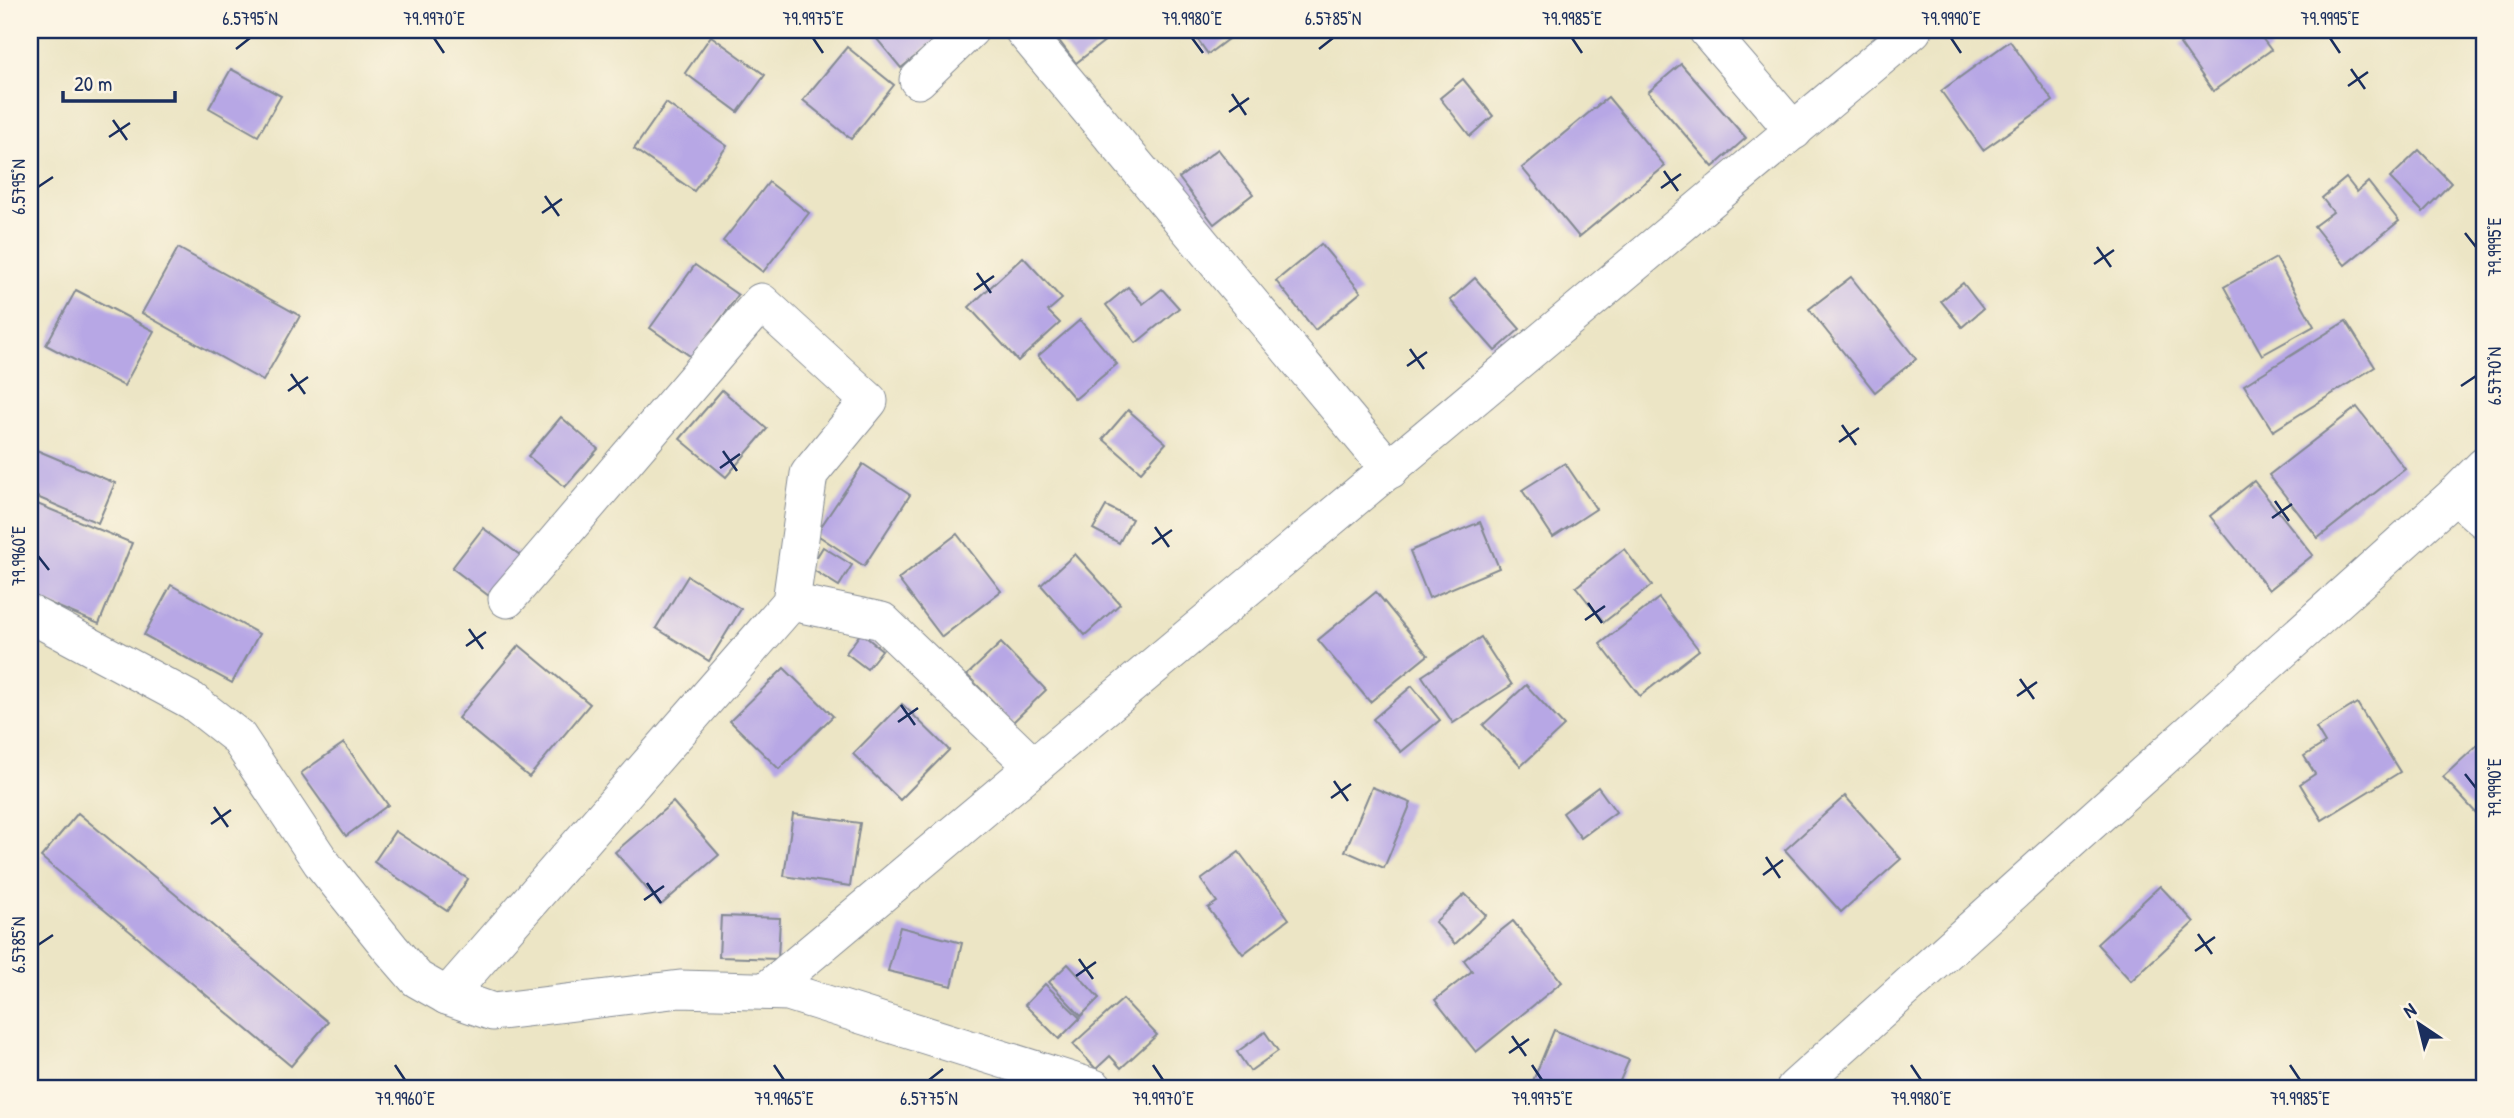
<svg xmlns="http://www.w3.org/2000/svg" width="2514" height="1118" viewBox="0 0 2514 1118" font-family="'Patrick Hand',sans-serif">
<style>
.building{fill:#b7a7e5}
.lines{fill:none;stroke-linecap:round;stroke-linejoin:round}
.minor-casing{stroke:#848a92;stroke-width:39}
.minor{stroke:#fff;stroke-width:37}
.ticks{fill:none;stroke:#1b2f5e;stroke-width:2.5}
.neatline{fill:none;stroke:#1b2f5e;stroke-width:2.5}
.ticks-label{font-size:18px;text-anchor:middle;fill:#1b2f5e}
</style>
<rect width="100%" height="100%" fill="#fcf5e5"/>
<filter id="ink" filterUnits="userSpaceOnUse"><feTurbulence type="fractalNoise" baseFrequency=".0143" numOctaves="2"/><feDisplacementMap in="SourceGraphic" scale="14" xChannelSelector="R" yChannelSelector="G"/><feConvolveMatrix kernelMatrix="1 2 1 2 8 2 1 2 1" color-interpolation-filters="sRGB"/></filter>
<filter id="wash" filterUnits="userSpaceOnUse"><feTurbulence type="fractalNoise" baseFrequency=".00686" numOctaves="4" result="noise"/><feDisplacementMap in="SourceGraphic" scale="28" xChannelSelector="R" yChannelSelector="G"/><feGaussianBlur stdDeviation="1.57" result="paint"/><feColorMatrix in="noise" values="0 0 0 0 0 0 0 0 0 0 0 0 0 0 0 0 0 1.4 0 .05"/><feComposite in="paint" operator="in"/></filter>
<g filter="url(#wash)">
<rect width="100%" height="100%" fill="#ece5c5"/>
<g id="blocks">
<g class="building">
<path d="M886 30H939L943 34 901 68 876 38Z"/>
<path d="M1051 30H1119L1076 63Z"/>
<path d="M1191 30H1240L1208 54Z"/>
<path d="M2200 30H2256L2271 50 2213 91 2180 44Z"/>
<path d="M711 36 765 75 738 112 685 73Z"/>
<path d="M2010 41 2053 101 1983 150 1941 91Z"/>
<path d="M847 47 894 85 851 139 803 100Z"/>
<path d="M1681 64 1746 138 1713 167 1648 92Z"/>
<path d="M231 69 281 96 258 136 209 108Z"/>
<path d="M1463 79 1493 116 1470 136 1440 98Z"/>
<path d="M1608 97 1665 166 1579 237 1522 168Z"/>
<path d="M666 103 727 146 694 191 634 149Z"/>
<path d="M1218 149 1253 194 1214 224 1179 178Z"/>
<path d="M2419 150 2451 183 2423 212 2390 178Z"/>
<path d="M2346 178 2357 192 2368 182 2399 221 2345 265 2314 226 2333 212 2322 198Z"/>
<path d="M769 182 809 213 763 272 723 241Z"/>
<path d="M1321 244 1361 292 1315 330 1276 281Z"/>
<path d="M178 248 300 316 263 381 142 313Z"/>
<path d="M1023 257 1062 299 1048 311 1060 323 1018 361 969 307Z"/>
<path d="M2276 258 2314 326 2262 355 2224 287Z"/>
<path d="M695 265 738 295 693 358 650 328Z"/>
<path d="M1851 277 1916 359 1875 392 1809 309Z"/>
<path d="M1475 278 1520 329 1495 351 1450 300Z"/>
<path d="M1963 283 1983 309 1962 327 1941 301Z"/>
<path d="M1128 287 1143 304 1162 289 1179 308 1136 343 1106 305Z"/>
<path d="M76 290 154 331 124 386 46 345Z"/>
<path d="M1080 320 1117 364 1075 399 1038 356Z"/>
<path d="M2346 321 2375 367 2273 431 2244 385Z"/>
<path d="M722 390 767 429 726 477 680 439Z"/>
<path d="M2357 407 2405 469 2318 538 2269 475Z"/>
<path d="M1128 410 1166 443 1141 472 1103 439Z"/>
<path d="M561 417 598 449 565 487 528 456Z"/>
<path d="M34 449 115 483 98 523 30 494V460Z"/>
<path d="M1565 463 1596 509 1553 537 1522 490Z"/>
<path d="M863 464 910 495 864 566 816 534Z"/>
<path d="M2254 481 2313 555 2269 590 2210 516Z"/>
<path d="M30 501 132 543 99 624 30 595Z"/>
<path d="M1106 506 1132 519 1119 543 1093 529Z"/>
<path d="M1480 522 1499 568 1429 598 1410 551Z"/>
<path d="M483 528 524 558 493 599 452 568Z"/>
<path d="M957 534 1001 591 942 637 898 579Z"/>
<path d="M823 547 852 565 839 586 810 568Z"/>
<path d="M1624 549 1652 585 1604 622 1576 587Z"/>
<path d="M1075 554 1120 604 1085 635 1041 585Z"/>
<path d="M688 576 741 609 709 661 656 628Z"/>
<path d="M171 585 259 634 232 683 144 635Z"/>
<path d="M1376 592 1428 655 1370 702 1318 640Z"/>
<path d="M1659 598 1699 650 1640 696 1600 644Z"/>
<path d="M861 633 882 650 867 669 846 653Z"/>
<path d="M1481 637 1512 685 1453 723 1422 676Z"/>
<path d="M1001 643 1046 690 1013 722 967 675Z"/>
<path d="M519 645 590 704 529 777 458 718Z"/>
<path d="M784 668 833 716 779 769 730 721Z"/>
<path d="M1526 685 1564 726 1521 766 1483 725Z"/>
<path d="M1412 686 1440 720 1401 752 1373 719Z"/>
<path d="M2357 703 2400 772 2322 820 2300 784 2315 774 2304 756 2325 743 2316 728Z"/>
<path d="M902 704 949 750 900 800 853 754Z"/>
<path d="M2484 739V807L2477 814 2443 777Z"/>
<path d="M344 743 388 805 346 836 301 773Z"/>
<path d="M1372 787 1411 803 1384 868 1345 851Z"/>
<path d="M1598 787 1616 812 1581 838 1563 813Z"/>
<path d="M1845 796 1901 859 1841 912 1785 850Z"/>
<path d="M673 802 719 855 661 905 615 852Z"/>
<path d="M78 813 328 1022 291 1066 41 857Z"/>
<path d="M793 814 860 823 850 886 784 876Z"/>
<path d="M395 831 468 879 447 911 374 862Z"/>
<path d="M1239 852 1289 919 1243 954 1208 908 1217 902 1201 880Z"/>
<path d="M2160 886 2194 922 2131 981 2097 944Z"/>
<path d="M1465 894 1486 915 1455 944 1435 922Z"/>
<path d="M721 916 780 918 778 959 719 957Z"/>
<path d="M1513 921 1562 982 1476 1052 1435 1000 1472 971 1464 960Z"/>
<path d="M900 927 962 943 952 986 888 971Z"/>
<path d="M1068 964 1099 998 1081 1016 1049 982Z"/>
<path d="M1045 984 1080 1018 1059 1039 1025 1005Z"/>
<path d="M1123 999 1157 1035 1121 1068 1110 1056 1096 1069 1073 1044Z"/>
<path d="M1554 1030 1629 1060 1617 1088H1530Z"/>
<path d="M1265 1032 1278 1051 1250 1071 1237 1052Z"/>
</g>
</g>
</g>
<g filter="url(#ink)">
<use href="#blocks" fill-opacity="0" stroke="#848a92" stroke-width="2"/>
<g class="lines">
<defs>
<g id="minor">
<path d="M1023 30 1390 470"/>
<path d="M1707 30 1794 131"/>
<path d="M918 80 970 30"/>
<path d="M2455 495 2484 520"/>
<path d="M791 602 882 621 1034 767"/>
<path d="M30 614 192 701 238 737 321 862 391 949 417 979 447 996 493 1012 680 989 788 992 1094 1088"/>
<path d="M766 991 1913 30"/>
<path d="M447 996 791 602 809 474 869 401 761 302 507 599"/>
<path d="M1795 1088 2455 495 2484 466"/>
</g>
</defs>
<use href="#minor" class="minor-casing"/>
<use href="#minor" class="minor"/>
</g>
</g>
<path class="ticks" d="M434 38 444 53M813 38 823 53M1192 38 1203 53M1572 38 1582 53M1951 38 1961 53M2330 38 2340 53M236 49 250 38M1319 49 1333 38M2351 69 2365 89M2348 86 2368 72M1232 94 1246 115M1229 112 1249 98M113 120 127 140M109 137 130 123M1664 171 1678 191M38 187 53 177M1661 188 1681 174M545 196 559 216M542 213 562 199M2465 233 2476 247M2097 247 2111 267M2094 264 2114 250M977 273 991 293M974 290 994 276M1410 349 1424 369M1407 366 1427 352M291 374 305 394M2461 386 2476 376M288 391 308 377M1842 425 1856 445M1839 442 1859 428M723 451 737 471M720 468 740 454M2275 501 2289 521M2272 518 2292 504M1155 527 1169 547M1152 544 1172 530M38 556 49 570M1588 603 1602 623M1585 620 1605 606M469 629 483 649M466 646 486 632M2020 679 2034 699M2017 696 2037 682M901 705 915 725M898 722 918 708M2465 774 2476 788M1334 781 1348 801M1331 798 1351 784M214 807 228 827M211 824 231 810M1766 857 1780 878M1763 875 1783 860M647 883 661 903M644 900 664 886M2198 934 2212 954M38 945 53 935M2195 951 2215 937M1079 959 1093 979M1076 976 1096 962M1512 1036 1526 1056M1509 1053 1529 1039M395 1065 405 1080M774 1065 784 1080M1153 1065 1163 1080M1532 1065 1542 1080M1911 1065 1921 1080M2290 1065 2300 1080M929 1080 943 1069"/>
<rect width="2514" height="1118" fill="none" stroke="#fcf5e5" stroke-width="77"/>
<g transform="translate(2419 1024) rotate(325)" stroke="#fcf5e5" stroke-width="5" paint-order="stroke">
<path d="M0-5L12 26L0 18L-12 26Z" fill="#1b2f5e"/>
<text y="-10" font-size="19" font-weight="bold" text-anchor="middle" fill="#1b2f5e">N</text>
</g>
<path d="M63 91v10h112v-10" fill="none" stroke="#1b2f5e" stroke-width="3.5"/>
<text x="74" y="91" font-size="21" fill="#1b2f5e" stroke="#fcf5e5" stroke-width="5" paint-order="stroke">20 m</text>
<rect x="38" y="38" width="2438" height="1042" class="neatline"/>
<g class="ticks-label">
<text x="250" y="25">6.5795°N</text>
<text x="434" y="25">79.9970°E</text>
<text x="813" y="25">79.9975°E</text>
<text x="1192" y="25">79.9980°E</text>
<text x="1333" y="25">6.5785°N</text>
<text x="1572" y="25">79.9985°E</text>
<text x="1951" y="25">79.9990°E</text>
<text x="2330" y="25">79.9995°E</text>
<text transform="translate(19 187) rotate(-90)" y="6">6.5795°N</text>
<text transform="translate(2495 247) rotate(-90)" y="6">79.9995°E</text>
<text transform="translate(2495 376) rotate(-90)" y="6">6.5770°N</text>
<text transform="translate(19 556) rotate(-90)" y="6">79.9960°E</text>
<text transform="translate(2495 788) rotate(-90)" y="6">79.9990°E</text>
<text transform="translate(19 945) rotate(-90)" y="6">6.5785°N</text>
<text x="405" y="1105">79.9960°E</text>
<text x="784" y="1105">79.9965°E</text>
<text x="929" y="1105">6.5775°N</text>
<text x="1163" y="1105">79.9970°E</text>
<text x="1542" y="1105">79.9975°E</text>
<text x="1921" y="1105">79.9980°E</text>
<text x="2300" y="1105">79.9985°E</text>
</g>
</svg>
